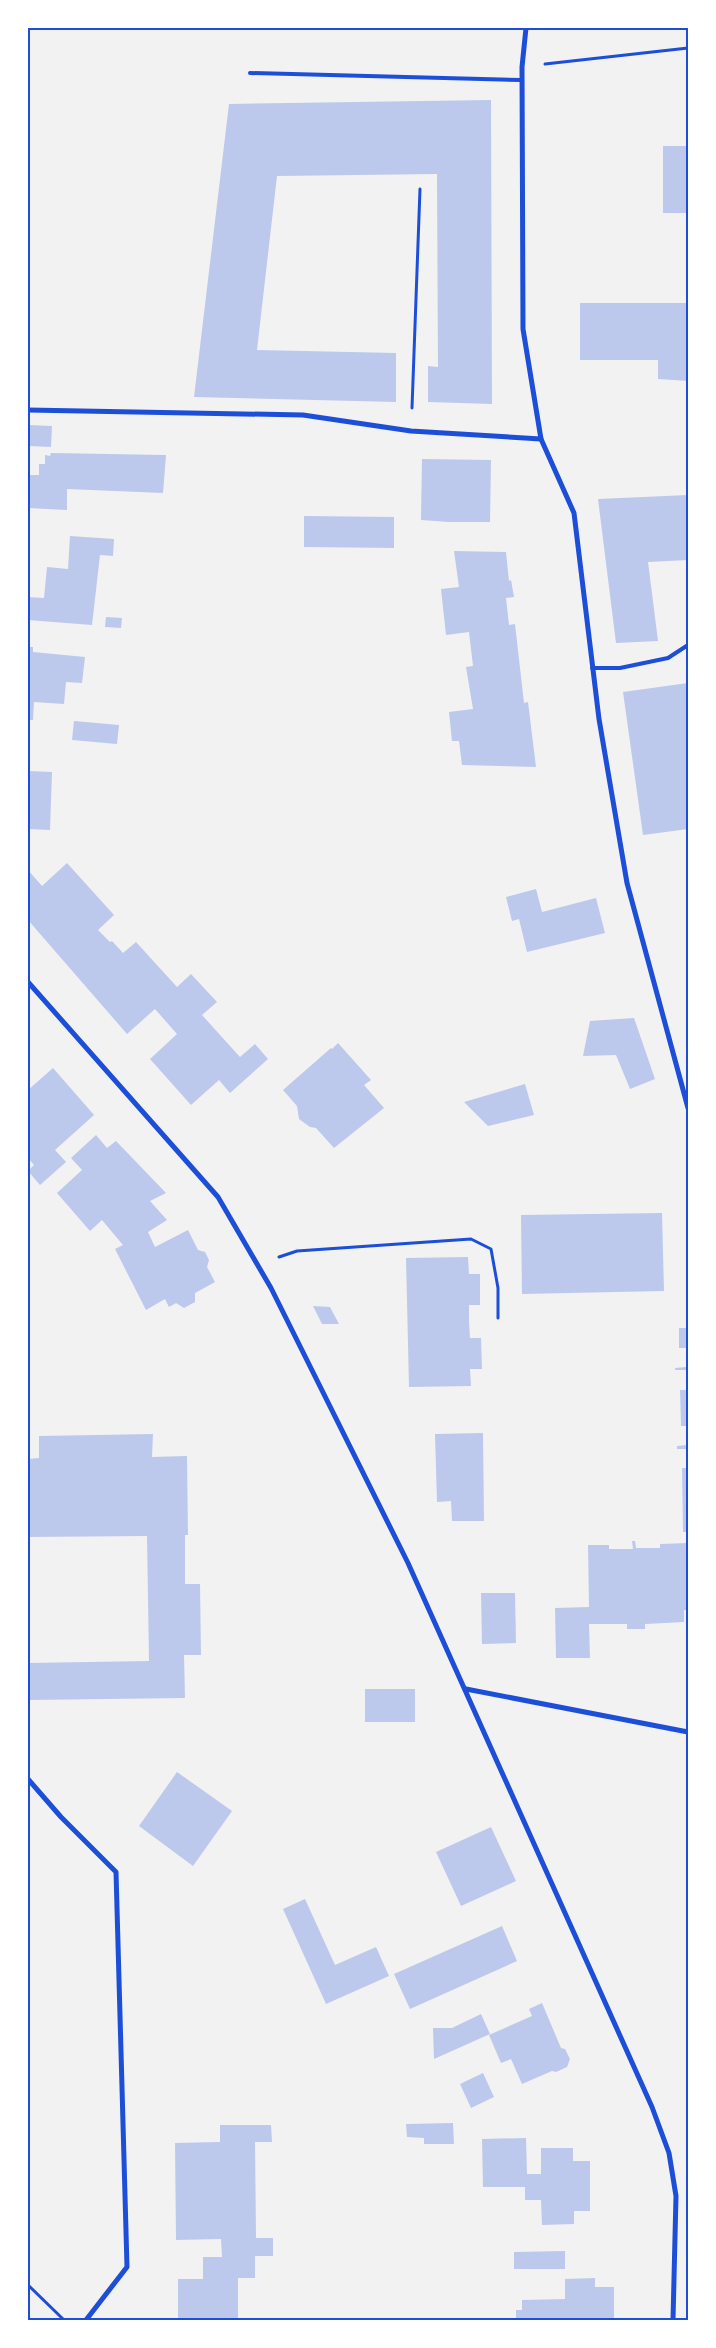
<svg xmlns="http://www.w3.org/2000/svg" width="716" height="2348" viewBox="0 0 716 2348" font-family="'IBM Plex Sans',sans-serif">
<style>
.building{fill:#bdc9ec}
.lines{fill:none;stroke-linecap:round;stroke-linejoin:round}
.path{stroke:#1d4ed8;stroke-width:3}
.service{stroke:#1d4ed8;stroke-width:4}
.minor{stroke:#1d4ed8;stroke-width:5}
.neatline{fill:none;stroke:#1d4ed8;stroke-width:2}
</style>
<rect width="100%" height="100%" fill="#f2f2f2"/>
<g class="building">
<path d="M491 100 492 404 428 402V366L438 367 437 174 277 176 257 350 396 353V402L194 397 229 104Z"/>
<rect x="663" y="146" width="25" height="67"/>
<path d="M580 303H688V381L658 379V360H580Z"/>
<path d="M28 425 52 426 51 447 28 446Z"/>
<path d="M51 453 166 455 163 493 67 489V510L28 508V475H39V464H45V455L50 456Z"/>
<path d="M422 459 491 460 490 522H449L421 520Z"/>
<path d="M688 495V560L648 562 658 641 616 643 598 499Z"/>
<path d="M304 516 394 517V548L304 547Z"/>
<path d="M70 536 114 539 113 556 100 555 92 625 28 620V597L44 598 47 567 68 569Z"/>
<path d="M454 551 506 552 509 581 511 580 514 597 506 598 509 625 515 624 524 703 528 702 536 767 462 765 459 741H452L449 712 473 709 466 667 473 666 469 632 446 635 441 589 459 587Z"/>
<path d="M106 617 122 618 121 628 105 627Z"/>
<path d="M28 647H33V652L85 657 82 683 66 682 64 704 34 702 33 720H28Z"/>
<path d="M688 683V829L643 835 623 692Z"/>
<path d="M74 721 119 725 117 744 72 740Z"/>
<path d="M28 771 52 772 50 830 28 829Z"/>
<path d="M67 863 114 915 98 930 110 942 112 941 123 953 136 942 177 987 191 974 217 1002 202 1015 240 1057 255 1044 268 1059 230 1093 219 1080 191 1105 150 1059 177 1034 155 1009 127 1034 28 920V870L42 886Z"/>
<path d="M536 889 542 912 596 898 605 933 527 952 519 919 512 921 506 897Z"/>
<path d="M634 1018 655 1079 630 1089 616 1055 583 1056 590 1021Z"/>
<path d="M338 1043 371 1080 364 1085 384 1108 334 1148 316 1128 310 1127 299 1119 297 1106 283 1090 331 1048 332 1049Z"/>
<path d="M53 1068 94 1115 55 1150 66 1162 40 1185 28 1171 34 1165 28 1158V1090Z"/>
<path d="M525 1084 534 1115 488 1126 464 1102Z"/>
<path d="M96 1135 107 1148 116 1141 166 1193 150 1201 167 1220 148 1232 155 1247 188 1230 198 1250 205 1252 209 1260 207 1267 215 1282 195 1293V1302L184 1308 176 1303 169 1307 165 1299 146 1310 115 1249 123 1245 102 1220 90 1231 57 1193 82 1170 71 1158Z"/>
<path d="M662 1213 664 1291 522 1294 521 1215Z"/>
<path d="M468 1257 469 1274H480V1305H469V1322L470 1338H481L482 1369H470L471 1386 409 1387 406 1258Z"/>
<path d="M313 1306 330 1307 339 1324H322Z"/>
<path d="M679 1328H688V1449H677V1446L687 1445 686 1426H681L680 1390H686V1370H675V1368L686 1367V1348H679Z"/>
<path d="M483 1433 484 1521H452L451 1501 437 1502 435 1434Z"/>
<path d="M153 1434 152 1457 187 1456 188 1535H185V1584H200L201 1655H184L185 1698 28 1700V1663L149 1661 147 1536 28 1537V1459L39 1458V1436Z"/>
<path d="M682 1468H688V1532H683Z"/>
<path d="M632 1541H635L636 1548H660V1544L688 1543V1610H684V1622L645 1624V1629H627V1624H589L590 1658H556L555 1608 589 1607 588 1545H609V1549H633Z"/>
<path d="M481 1593H515L516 1643 482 1644Z"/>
<rect x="365" y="1689" width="50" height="33"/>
<path d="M177 1772 232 1811 193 1866 139 1826Z"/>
<path d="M491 1827 516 1881 461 1906 436 1852Z"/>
<path d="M305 1899 335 1965 376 1947 389 1976 326 2004 283 1909Z"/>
<path d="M502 1926 517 1961 410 2009 394 1974Z"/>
<path d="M542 2003 561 2048 565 2049 570 2059 567 2067 556 2072 552 2071 522 2084 511 2059 501 2063 489 2035 532 2016 529 2009Z"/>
<path d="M481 2014 490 2034 434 2059 433 2028H452Z"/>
<path d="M483 2073 494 2097 471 2108 460 2084Z"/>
<path d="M453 2123 454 2144H424V2138L407 2137 406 2124Z"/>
<path d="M220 2125H271L272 2142H255L256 2238H273V2256H255V2278H238V2320H178V2279H203V2257H222L221 2239 176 2240 175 2143 220 2142Z"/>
<path d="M526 2138 527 2174H541V2148H573V2161H590V2211H574V2224L542 2225 541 2200H525V2187H483L482 2139Z"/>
<path d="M565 2251V2269H514V2252Z"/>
<path d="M595 2278V2287H614V2320H499V2318H516V2310H522V2300L565 2299V2279Z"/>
</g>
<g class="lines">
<g class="path">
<path d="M545 64 688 48"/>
<path d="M412 408 420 189"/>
<path d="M279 1257 297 1251 471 1239 491 1249 498 1288V1318"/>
<path d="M28 2285 63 2319"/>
</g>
<g class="service">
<path d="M250 73 521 80"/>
<path d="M592 668H620L668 658 688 645"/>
</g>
<g class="minor">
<path d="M526 28 522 67 523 329 541 439 574 513 599 719 627 883 688 1108"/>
<path d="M28 410 303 415 411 431 541 439"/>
<path d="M28 982 218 1197 271 1288 408 1563 652 2107 669 2153 676 2196 673 2320"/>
<path d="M466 1689 688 1732"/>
<path d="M28 1779 61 1817 116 1872 127 2267 86 2320"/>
</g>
</g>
<rect width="716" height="2348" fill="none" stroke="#ffffff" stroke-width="58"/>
<rect x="29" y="29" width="658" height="2290" class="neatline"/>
</svg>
